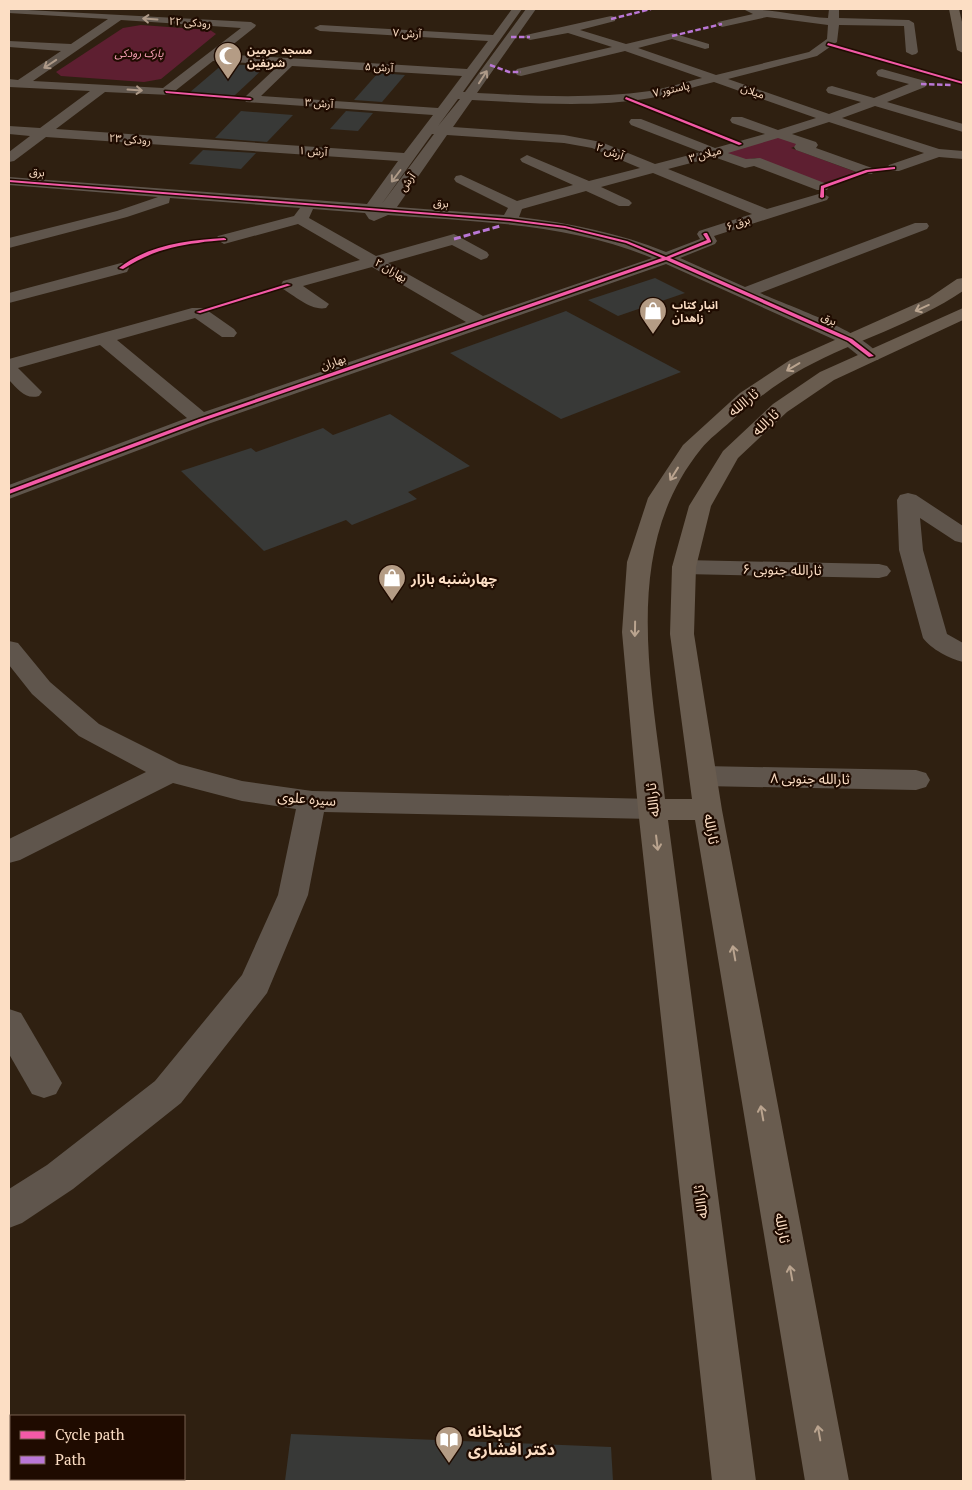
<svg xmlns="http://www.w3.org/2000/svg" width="972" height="1490" viewBox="0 0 972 1490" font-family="'PT Serif','Noto Sans Arabic',serif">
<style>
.green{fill:#5e1f31}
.building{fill:#383937}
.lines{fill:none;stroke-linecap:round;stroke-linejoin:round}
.minor{fill:#5f554c;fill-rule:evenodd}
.major{fill:#695c4f;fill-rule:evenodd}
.quiet-far1{stroke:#ba77d6;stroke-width:2.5;stroke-dasharray:5.5 2.5;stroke-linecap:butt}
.quiet{stroke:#ba77d6;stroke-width:3;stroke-dasharray:7 3;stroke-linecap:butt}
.cycleway-casing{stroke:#1f0b00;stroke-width:3}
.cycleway{fill:#f35aa7;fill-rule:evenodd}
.oneway{stroke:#ae9a88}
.oneway2{stroke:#baa48f}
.labels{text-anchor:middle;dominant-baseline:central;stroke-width:4.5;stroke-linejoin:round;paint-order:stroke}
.far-street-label{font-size:11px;fill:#fcdec4;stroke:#1f0b00}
.far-poi-label{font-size:11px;font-weight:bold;fill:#fcdec4;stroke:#1f0b00;text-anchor:start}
.far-park-label{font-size:11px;font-style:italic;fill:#fda3b9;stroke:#1f0b00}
.street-label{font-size:14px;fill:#fcdec4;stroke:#1f0b00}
.poi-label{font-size:14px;font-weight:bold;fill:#fcdec4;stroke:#1f0b00;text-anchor:start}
.near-poi-label{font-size:16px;font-weight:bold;fill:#fcdec4;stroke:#1f0b00;text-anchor:start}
</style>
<rect width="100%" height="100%" fill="#2f2011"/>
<g class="green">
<path d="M141 25 210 30 216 34 161 79 144 82 61 76 56 72 123 28Z"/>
<path d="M778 136 801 144 791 148 856 172 820 184 755 158 746 160 725 152Z"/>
</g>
<g class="building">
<path d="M223 64 266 66 234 96 189 93Z"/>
<path d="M378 73 405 75 382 102 354 100Z"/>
<path d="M241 111 293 115 267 142 215 138Z"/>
<path d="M346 111 373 113 358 131 330 129Z"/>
<path d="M203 150 256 153 241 169 189 164Z"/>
<path d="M655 278 685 293 618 316 588 300Z"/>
<path d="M566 311 681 372 561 419 450 353Z"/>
<path d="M390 414 470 466 408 492 417 499 352 525 346 520 264 551 181 471 251 448 256 452 323 428 333 435Z"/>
<path d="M291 1434 611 1447 613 1481H285Z"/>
</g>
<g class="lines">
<g class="minor">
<path d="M9 9 251 22 256 25 255 27 221 54 467 69 488 41 320 31 314 28 320 25 493 35 512 9H522L463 92H465L526 9H536L477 93C535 96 593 99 650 91 667 88 685 82 702 78L625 51 521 76 517 75 515 72 517 69 612 47 568 33 530 40 524 37 526 35 611 16 615 17V21L580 30 626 44 672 33 709 44V48L705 49 672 39 638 48 716 75 809 52 827 39 828 25 767 17 722 27 717 24 718 22 753 14 743 9C772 9 799 16 828 18L829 9H839V18L909 20 914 23 918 52 916 54 912 55 906 52 904 26 839 25 837 42 817 56 728 79 829 114 861 102 828 93 826 90 828 87 832 86 874 98 909 84 878 76 876 73 878 70 882 69 925 81 927 84 925 87 887 102 963 124V132L875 106 842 118 939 149 963 151V159L939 157 899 171H889L887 168 889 165 924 153 829 122 792 134 816 142 818 145 816 148 872 168 874 171 872 174H862L796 150 794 147 796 144 778 138 728 153 746 159 760 158 827 184 829 187 827 190H817L754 166 745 168 714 157 668 169 767 209 822 193 829 197 827 200 714 236 717 241 715 244 680 258 745 287 915 223H927L929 226 927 229 760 293C789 306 863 331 880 356L878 360H864L844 344 666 264 208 424 9 499V485L187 418 100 345 18 368 42 392 39 396C25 400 18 389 9 380V359L192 308H204L234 329 237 333 234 337H222L195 318 117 340 204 412 466 322 372 267 303 286 329 304 326 308C311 311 295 296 283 289L281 285 283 281 360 260 298 224 224 244 216 239 218 236 294 216 300 208 170 198 169 203 127 217 9 248V238L117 211 158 197 9 185V177L367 204 398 161 46 137 14 161 9 162V152L30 136 9 134V126L40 128 90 91 9 87V79L18 80 61 51 9 47V41L71 44 108 19 9 13ZM121 20 241 28 163 88 33 81ZM213 61 279 65 246 96 244 99 246 102 433 115 404 153 56 129 105 92 170 95ZM292 66 462 76 438 108 261 96ZM714 82 816 118 778 130 742 117H732L730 120 732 123 765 134 715 148 641 119H631L629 122 631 125 701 152 655 164 601 142 564 135 453 127 472 100C531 103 593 108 651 98 672 94 693 87 714 82ZM458 99H460L438 126ZM432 134H434L381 205ZM447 135 564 143 592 148 640 168 589 181 527 155 520 159 522 162 573 185 517 201 461 175 456 176 454 179 456 182 508 208 504 215 397 207ZM653 173 752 214 699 231 697 234 700 239 666 252C619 233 570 223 519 217L522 209 586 191 619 206H629L632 203 629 200 601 187ZM313 209 365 213 369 219 374 221 388 215C477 222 568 223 652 258L483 316 388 263 452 245 481 260 487 258 489 255 487 252 454 234 376 256 309 218Z"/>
<path d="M121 263 127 264 129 268 127 272 9 303V293Z"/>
<path d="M908 493 916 495 963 526V543L955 541 920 518 923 550 947 634 963 643V662C950 659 931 649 923 638L899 550 897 500 900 495Z"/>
<path d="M684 560 879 564 887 566 891 571 887 576 879 578 684 574 676 572 672 567 676 562Z"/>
<path d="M9 641 18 643 50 682 99 724 179 764 242 781 312 791 652 799 662 802 666 809 662 816 652 819 324 812 308 895 267 993 181 1103 73 1189 22 1223 9 1228V1189L47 1165 155 1081 242 975 278 895 296 809 242 801 173 783 20 860 9 863V839L146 772 79 736 32 694 9 665Z"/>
<path d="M703 766 916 770 926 773 930 780 926 787 916 790 703 786 693 783 689 776 693 769Z"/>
<path d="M9 1009 21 1013 62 1083 56 1094 44 1098 32 1094 9 1054Z"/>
</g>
<g class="major">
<path d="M949 9H959L963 26V53L957 50Z"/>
<path d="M963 278V291C914 324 856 340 804 368 778 382 753 402 731 421 721 430 709 439 701 449 620 549 652 683 665 799H692L670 634 672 567 689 506 723 451 773 404 820 372 963 308V320L834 380 787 412 738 458 711 506 696 567 694 634 722 810 849 1481H805L695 820H668L756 1481H712L638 809 622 632 627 562 648 498 683 445 740 393 790 360 929 298 957 279Z"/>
</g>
<g class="quiet-far1">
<path d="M611 19 651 9"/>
<path d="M672 36 722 24"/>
<path d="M511 37H530"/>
<path d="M490 65 509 72H521"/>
<path d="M921 84 953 85"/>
</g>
<path class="quiet" d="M454 239 500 226"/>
<defs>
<g id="cycleway">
<path d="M828 43 963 82V84L827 45Z"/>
<path d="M165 91 250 98 252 99 250 100 166 93Z"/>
<path d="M626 97 741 143 742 144 739 145 625 99Z"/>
<path d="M894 167H895V169L868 172 824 188V197L822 198 820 197 821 186 866 170Z"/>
<path d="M9 180 510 219 565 226 627 241 666 257 707 240 703 234 705 233H707L711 241V242L670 258 852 339 874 356 869 357 848 341 666 260 203 421 9 494V490L199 419 662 258 626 243 565 228 510 221 9 182Z"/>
<path d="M224 238 226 239V240C216 241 207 241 198 243 170 246 146 254 123 269L119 268C148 245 188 240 224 238Z"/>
<path d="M287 284 291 285 200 313 196 312Z"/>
</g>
</defs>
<use href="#cycleway" class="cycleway-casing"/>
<use href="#cycleway" class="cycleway"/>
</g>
<defs><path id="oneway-shaft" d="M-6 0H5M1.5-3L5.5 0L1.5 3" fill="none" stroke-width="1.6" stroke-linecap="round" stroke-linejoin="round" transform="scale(1.25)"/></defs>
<g class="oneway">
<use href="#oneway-shaft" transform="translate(150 19) rotate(-176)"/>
<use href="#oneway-shaft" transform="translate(50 64) rotate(146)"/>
<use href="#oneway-shaft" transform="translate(483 77) rotate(-57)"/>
<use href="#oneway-shaft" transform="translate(135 90) rotate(4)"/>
<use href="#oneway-shaft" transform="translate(396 176) rotate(127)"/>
</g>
<g class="oneway2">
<use href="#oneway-shaft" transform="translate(922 308) rotate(156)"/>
<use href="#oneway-shaft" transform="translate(793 367) rotate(149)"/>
<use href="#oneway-shaft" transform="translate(674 474) rotate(122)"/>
<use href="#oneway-shaft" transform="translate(635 629) rotate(91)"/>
<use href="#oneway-shaft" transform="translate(657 843) rotate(83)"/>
<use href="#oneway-shaft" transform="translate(734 953) rotate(-100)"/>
<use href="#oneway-shaft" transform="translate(762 1113) rotate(-100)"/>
<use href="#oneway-shaft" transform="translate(791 1273) rotate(-100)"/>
<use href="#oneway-shaft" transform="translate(819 1433) rotate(-100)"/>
</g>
<defs>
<symbol id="mosque-pin" viewBox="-11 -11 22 30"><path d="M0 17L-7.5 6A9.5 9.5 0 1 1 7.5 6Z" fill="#b49c85" stroke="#1f0b00"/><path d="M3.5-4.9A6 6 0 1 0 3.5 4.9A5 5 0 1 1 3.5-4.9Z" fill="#fff"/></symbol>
<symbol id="shop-pin" viewBox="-11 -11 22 30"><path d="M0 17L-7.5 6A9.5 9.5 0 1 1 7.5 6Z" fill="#b49c85" stroke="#1f0b00"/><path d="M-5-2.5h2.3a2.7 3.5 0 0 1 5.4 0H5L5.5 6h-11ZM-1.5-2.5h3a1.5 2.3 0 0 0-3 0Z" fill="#fff"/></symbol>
<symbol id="library-pin" viewBox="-11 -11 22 30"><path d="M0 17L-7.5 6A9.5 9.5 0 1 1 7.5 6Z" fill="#b49c85" stroke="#1f0b00"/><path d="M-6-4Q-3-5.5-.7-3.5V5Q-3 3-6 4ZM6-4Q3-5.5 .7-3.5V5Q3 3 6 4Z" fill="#fff"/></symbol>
</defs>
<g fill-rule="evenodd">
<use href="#mosque-pin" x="212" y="40" width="32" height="43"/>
<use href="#shop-pin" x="637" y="295" width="32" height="43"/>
<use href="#shop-pin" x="376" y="562" width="32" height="43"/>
<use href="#library-pin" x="433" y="1424" width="32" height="43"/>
</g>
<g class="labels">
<g class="far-street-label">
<text transform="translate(190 22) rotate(4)">رودکی ۲۲</text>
<text transform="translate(407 33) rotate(3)">آرش ۷</text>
<text transform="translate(379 67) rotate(4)">آرش ۵</text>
<text transform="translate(671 89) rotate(-13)">پاستور ۷</text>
<text transform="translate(753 91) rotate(20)">میلان</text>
<text transform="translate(319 103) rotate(4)">آرش ۳</text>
<text transform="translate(130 139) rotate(4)">رودکی ۲۳</text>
<text transform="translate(313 151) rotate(4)">آرش ۱</text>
<text transform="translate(610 151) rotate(20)">آرش ۲</text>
<text transform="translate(705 154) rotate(-15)">میلان ۳</text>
<text transform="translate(37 172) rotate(4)">برق</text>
<text transform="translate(407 182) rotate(-54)">آرش</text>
<text transform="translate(441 203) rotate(4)">برق</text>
<text transform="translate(738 223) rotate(-19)">برق ۶</text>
<text transform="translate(391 270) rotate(30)">بهاران ۲</text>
<text transform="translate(829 319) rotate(24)">برق</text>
<text transform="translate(333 362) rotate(-19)">بهاران</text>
</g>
<g class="far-poi-label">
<text x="247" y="50">مسجد حرمین<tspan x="247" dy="13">شریفین</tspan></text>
<text x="672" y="305">انبار کتاب<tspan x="672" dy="13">زاهدان</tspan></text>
</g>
<g class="far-park-label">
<text x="139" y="53">پارک رودکی</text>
</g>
<g class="street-label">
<text transform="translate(743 402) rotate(-39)">ثاراالله</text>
<text transform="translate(765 422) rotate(-43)">ثارالله</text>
<text transform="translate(782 569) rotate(1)">ثارالله جنوبی ۶</text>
<text transform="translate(810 778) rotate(1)">ثارالله جنوبی ۸</text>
<text transform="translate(307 798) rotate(5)">سیره علوی</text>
<text transform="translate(652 800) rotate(-96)">ثاراالله</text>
<text transform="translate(712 829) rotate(80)">ثارالله</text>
<text transform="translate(700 1202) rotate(-97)">ثاراالله</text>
<text transform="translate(783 1228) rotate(80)">ثارالله</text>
</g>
<g class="poi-label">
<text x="411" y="578">چهارشنبه بازار</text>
</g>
<g class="near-poi-label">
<text x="468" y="1431">کتابخانه<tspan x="468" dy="18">دکتر افشاری</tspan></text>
</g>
</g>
<rect width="972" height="1490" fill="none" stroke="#fcdec4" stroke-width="20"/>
<rect x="10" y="1415" width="175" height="65" fill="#1f0b00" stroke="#775f4e"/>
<rect x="20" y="1431" width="25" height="8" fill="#f35aa7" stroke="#775f4e"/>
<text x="55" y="1440" font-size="15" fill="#fcdec4">Cycle path</text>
<rect x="20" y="1456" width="25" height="8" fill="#ba77d6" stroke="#775f4e"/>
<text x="55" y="1465" font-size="15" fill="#fcdec4">Path</text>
</svg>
